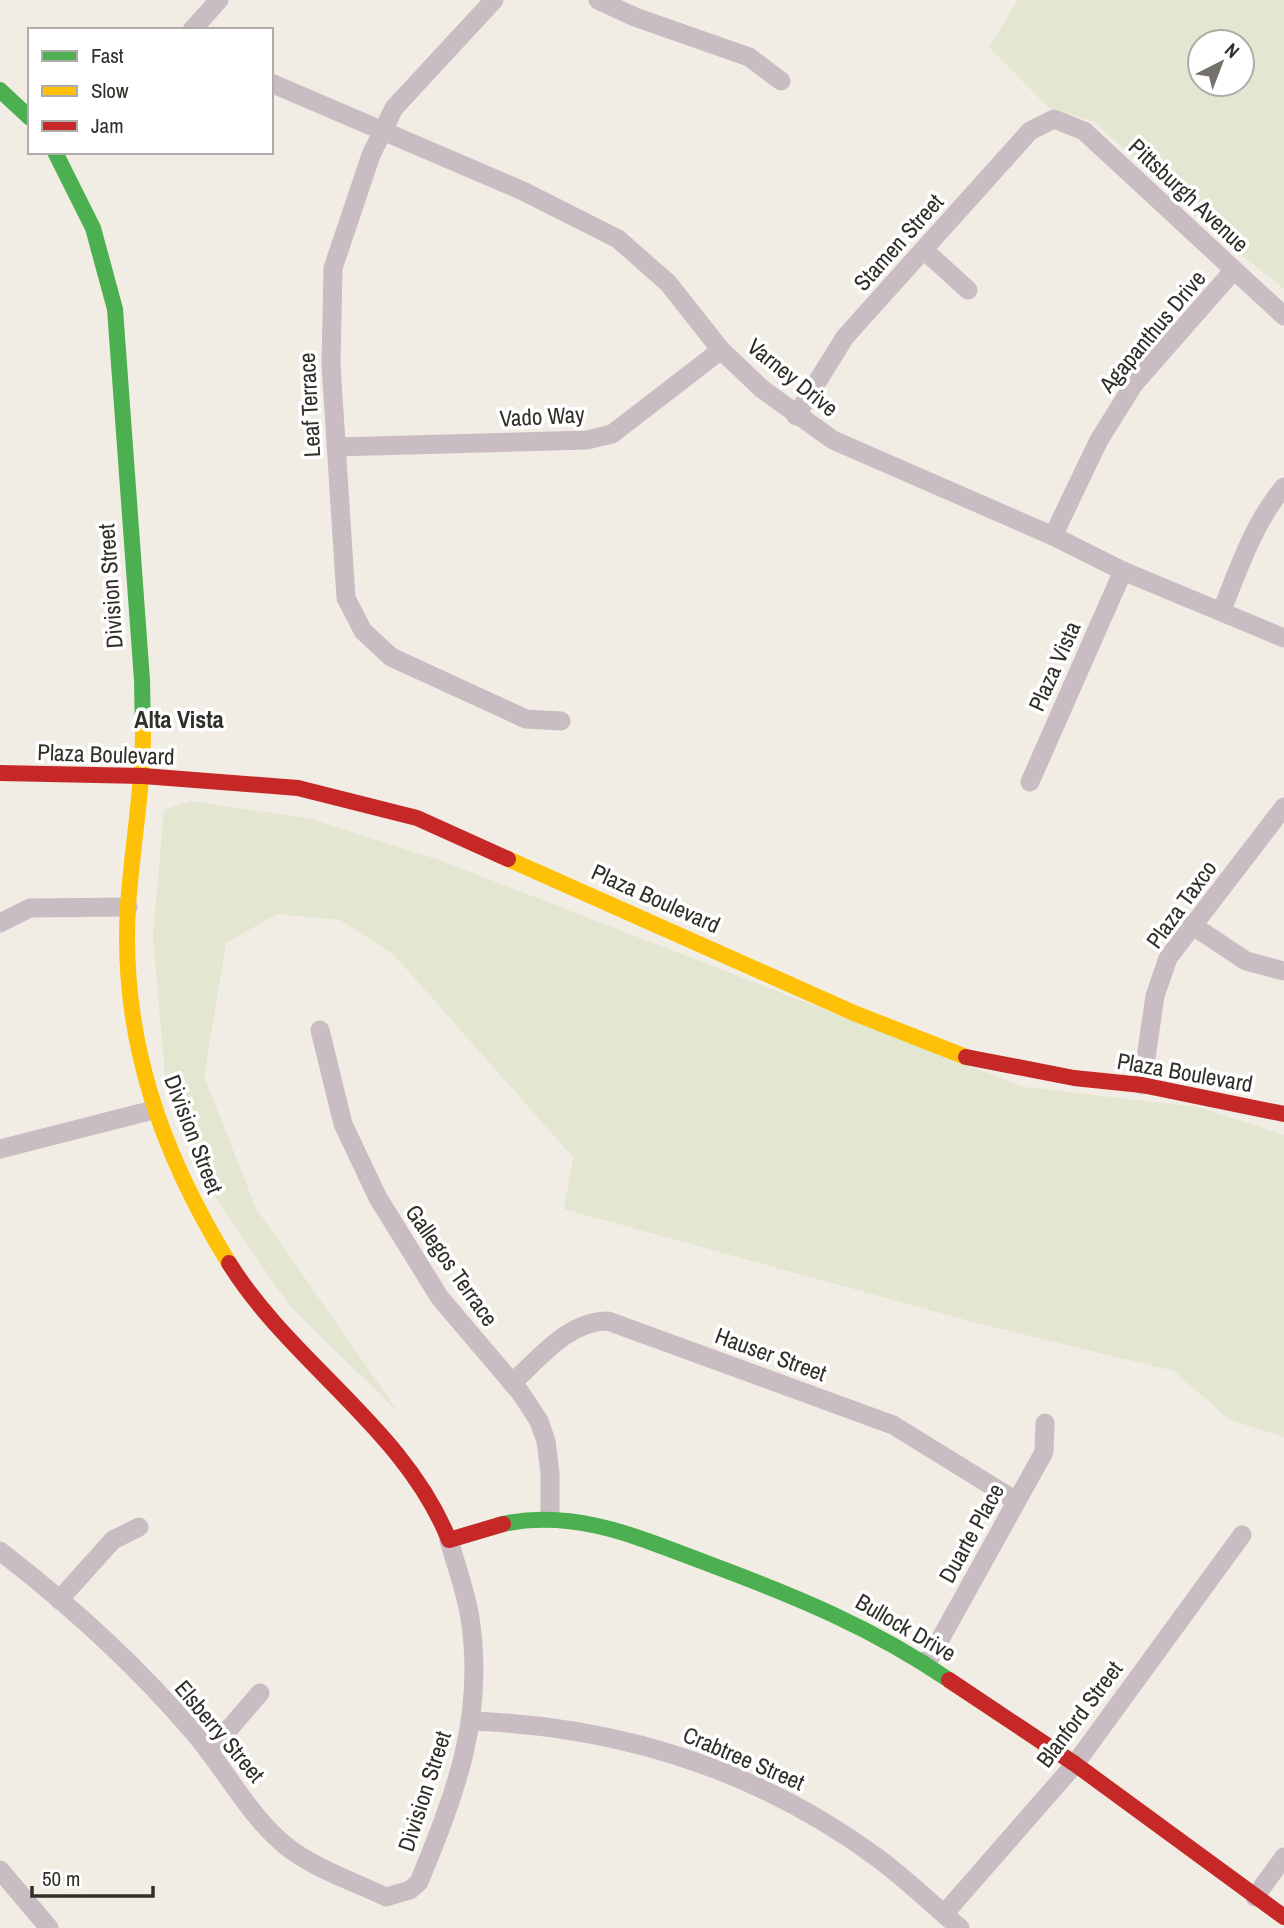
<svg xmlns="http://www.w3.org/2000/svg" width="1284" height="1928" viewBox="0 0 1284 1928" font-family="'Archivo Narrow',sans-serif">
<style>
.green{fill:#e3e6d1;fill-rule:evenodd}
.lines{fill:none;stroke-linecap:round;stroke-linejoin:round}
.street{stroke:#c9bcc3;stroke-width:19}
.fast{stroke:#4caf50;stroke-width:16}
.slow{stroke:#ffc107;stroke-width:16}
.jam{stroke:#c62828;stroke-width:16}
.labels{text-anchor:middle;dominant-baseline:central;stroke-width:7;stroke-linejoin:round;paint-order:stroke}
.street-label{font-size:23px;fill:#312f29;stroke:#fff}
.neighbourhood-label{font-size:24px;font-weight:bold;fill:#312f29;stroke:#fff}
</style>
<rect width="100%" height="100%" fill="#f1ede4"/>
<g class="green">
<path d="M1018 0H1284V289L1218 236 1095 122 1048 107 989 47ZM1242 42V84H1200V42Z"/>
<path d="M191 801 311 819 439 860 1024 1087 1198 1107 1284 1135V1437L1230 1420 1174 1371 973 1322 564 1209 573 1157 393 954 340 920 277 914 226 943 204 1077 256 1208 399 1413 288 1304 205 1182 165 1076 153 936 164 810Z"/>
</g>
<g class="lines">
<g class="street">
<path d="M494 0 394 108 371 155 333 268 331 365 346 598 363 631 391 657 526 719 561 721"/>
<path d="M598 0 635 17 749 57 781 81"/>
<path d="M192 30 219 0"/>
<path d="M271 83 523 191 618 239 668 283 721 350 762 389 833 440 1053 536 1123 571 1284 638"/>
<path d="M924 250 968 290"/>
<path d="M796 416 845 337 1030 131 1054 119 1084 131 1284 316"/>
<path d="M336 447 587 440 612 434 721 350"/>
<path d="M1053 536 1099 440 1134 384 1234 270"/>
<path d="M1222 610C1239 568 1254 522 1284 487"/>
<path d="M1030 782 1123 571"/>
<path d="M0 923 30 908 128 907"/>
<path d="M1192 925 1246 961 1284 971"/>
<path d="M320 1030 343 1124 378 1198 440 1298 520 1392 539 1421 546 1441 550 1473V1517"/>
<path d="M1142 1085 1155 996 1168 958 1284 807"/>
<path d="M0 1149 153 1110"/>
<path d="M512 1383C540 1358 568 1321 608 1321L893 1425 1016 1501"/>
<path d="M0 1551C70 1605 138 1667 195 1734 226 1770 249 1816 286 1846 315 1869 353 1881 386 1897L410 1890 419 1882C456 1792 485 1717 470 1618 466 1592 456 1566 449 1540"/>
<path d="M59 1600 113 1540 139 1527"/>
<path d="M927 1663 1044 1452 1045 1423"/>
<path d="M473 1721C620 1727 759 1770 879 1859 907 1880 933 1905 960 1928"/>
<path d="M209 1752 260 1693"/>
<path d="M0 1870 49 1928"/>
<path d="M1255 1897 1284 1857"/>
<path d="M944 1914 1075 1764 1242 1535"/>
</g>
<g class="fast">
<path d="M0 90 30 118"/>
<path d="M55 152 93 228 115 309 142 680 143 731"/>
<path d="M503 1524C576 1508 642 1539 709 1564 795 1596 873 1628 949 1680"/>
</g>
<g class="slow">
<path d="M143 731C143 790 132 847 128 906 120 1037 161 1153 229 1263"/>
<path d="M508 859 854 1013 966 1057"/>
</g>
<g class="jam">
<path d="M0 773 143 776 298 788 417 818 508 859"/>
<path d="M966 1057 1074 1078 1142 1085 1284 1114"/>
<path d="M229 1263C291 1363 405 1429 449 1540L503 1524"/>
<path d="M949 1680 1075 1764 1284 1917"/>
</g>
</g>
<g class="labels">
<g class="street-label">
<text transform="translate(1189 195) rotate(43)">Pittsburgh Avenue</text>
<text transform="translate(898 242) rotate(-48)">Stamen Street</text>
<text transform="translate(1152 331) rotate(-50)">Agapanthus Drive</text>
<text transform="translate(793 377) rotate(39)">Varney Drive</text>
<text transform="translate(309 405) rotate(-93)">Leaf Terrace</text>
<text transform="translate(542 416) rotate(-3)">Vado Way</text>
<text transform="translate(110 586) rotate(-94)">Division Street</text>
<text transform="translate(1054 666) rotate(-66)">Plaza Vista</text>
<text transform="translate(106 754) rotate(2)">Plaza Boulevard</text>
<text transform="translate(656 898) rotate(24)">Plaza Boulevard</text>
<text transform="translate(1181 904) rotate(-54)">Plaza Taxco</text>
<text transform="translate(1185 1072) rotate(10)">Plaza Boulevard</text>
<text transform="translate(194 1134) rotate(69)">Division Street</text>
<text transform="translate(452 1265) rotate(55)">Gallegos Terrace</text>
<text transform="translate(771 1354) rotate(20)">Hauser Street</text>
<text transform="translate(971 1533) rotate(-61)">Duarte Place</text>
<text transform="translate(906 1627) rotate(30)">Bullock Drive</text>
<text transform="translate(1079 1714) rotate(-53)">Blanford Street</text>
<text transform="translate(220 1731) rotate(50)">Elsberry Street</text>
<text transform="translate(744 1758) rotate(23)">Crabtree Street</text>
<text transform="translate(424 1791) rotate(-72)">Division Street</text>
</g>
<g class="neighbourhood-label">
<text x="179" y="719">Alta Vista</text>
</g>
</g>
<rect x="28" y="28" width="245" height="126" fill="#ffffff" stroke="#adaca9" stroke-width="2"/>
<rect x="42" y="51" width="35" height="10" fill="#4caf50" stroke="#adaca9" stroke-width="2"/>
<text x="91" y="63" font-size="21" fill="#312f29">Fast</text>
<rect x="42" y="86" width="35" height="10" fill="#ffc107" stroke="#adaca9" stroke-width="2"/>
<text x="91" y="98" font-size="21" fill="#312f29">Slow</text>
<rect x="42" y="121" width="35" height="10" fill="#c62828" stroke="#adaca9" stroke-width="2"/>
<text x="91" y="133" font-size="21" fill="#312f29">Jam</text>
<g transform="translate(1221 63) rotate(42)"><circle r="33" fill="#ffffff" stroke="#adaca9" stroke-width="2"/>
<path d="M0-5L12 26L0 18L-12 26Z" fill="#74726a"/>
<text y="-10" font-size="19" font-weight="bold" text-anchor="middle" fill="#312f29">N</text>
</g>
<path d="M32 1886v10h121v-10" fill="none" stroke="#312f29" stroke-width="3.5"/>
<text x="42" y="1886" font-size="21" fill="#312f29" stroke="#ffffff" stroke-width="5" paint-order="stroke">50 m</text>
</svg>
